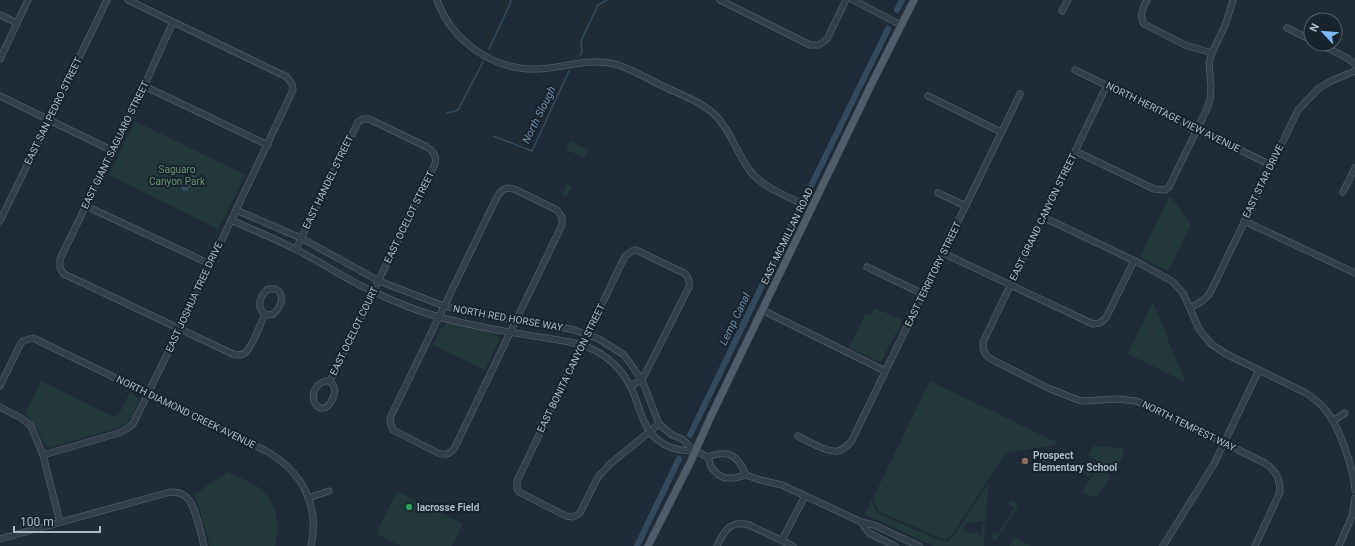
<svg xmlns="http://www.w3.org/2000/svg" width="1355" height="546" viewBox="0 0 1355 546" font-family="Roboto,sans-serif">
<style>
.green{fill:#213939}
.water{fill:#324a60}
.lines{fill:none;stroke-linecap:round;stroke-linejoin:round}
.stream{stroke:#324a60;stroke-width:1.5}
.canal{stroke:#324a60;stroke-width:6}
.minor-casing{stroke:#505c66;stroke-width:7}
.major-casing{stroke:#3c4752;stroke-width:8}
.minor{stroke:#333e48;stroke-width:5.5}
.major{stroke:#505d69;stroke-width:7}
.education-dot{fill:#8d6e63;stroke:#18232d;stroke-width:1.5}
.leisure-dot{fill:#2e9e5b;stroke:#18232d;stroke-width:1.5}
.labels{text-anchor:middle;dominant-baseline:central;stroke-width:4;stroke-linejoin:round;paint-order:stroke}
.street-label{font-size:10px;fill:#adb9c5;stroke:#18232d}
.park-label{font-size:10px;fill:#64966a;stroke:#18232d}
.poi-label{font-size:10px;font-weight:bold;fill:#adb9c5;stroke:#18232d;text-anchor:start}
.water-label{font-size:11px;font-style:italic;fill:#6c8daa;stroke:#18232d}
</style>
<rect width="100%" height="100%" fill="#1f2c38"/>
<g class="green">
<path d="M135 121 245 175 218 229 109 175Z"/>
<path d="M570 141 588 150 584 158 566 149Z"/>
<path d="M567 184 572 186 566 197 562 194Z"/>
<path d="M1169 197H1171L1191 224 1168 271 1140 257Z"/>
<path d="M1153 302 1185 382 1128 354Z"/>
<path d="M875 308 902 320 899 331 895 334 882 360 879 362 849 348 866 313 871 316Z"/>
<path d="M447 322 498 332 497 335 500 338 485 370 433 345 442 327 446 326Z"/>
<path d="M41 381 114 417 119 414 130 392 135 395 139 401 131 418 123 426 49 448 44 444 37 428 25 414Z"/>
<path d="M930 381 1056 442 1055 445 1011 452 1004 456 951 536 945 540 880 512C877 507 874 502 874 496Z"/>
<path d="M1093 446 1123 448 1124 454 1113 471 1088 455Z"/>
<path d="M1043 452 1053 459 1049 466 1038 460Z"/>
<path d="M1085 463 1095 469 1089 477 1080 472Z"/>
<path d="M1097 468 1111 476 1099 495 1091 497 1082 492Z"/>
<path d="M228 472C237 477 249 481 258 487 278 502 280 524 275 546H210L197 501 193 495Z"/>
<path d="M988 484 986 521H975L974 523H965L964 532 978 533V536H981L983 524H985L984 546H933L878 520 864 515 872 499 874 508 879 514 938 540 948 542 956 533Z"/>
<path d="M397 491 463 524 452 546H401L376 534Z"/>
<path d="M1012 501H1014L1017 504V508L996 540H994L992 537 993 533 995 532 998 534 1014 508 1008 504Z"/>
<path d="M1015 537 1030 546H1009Z"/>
</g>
<path class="water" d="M193 175 199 178V184L195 187 190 186 188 188V190L183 191 180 185 181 181 187 179Z"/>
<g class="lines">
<g class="stream">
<path d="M489 49 510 4 511 0"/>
<path d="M580 55 582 52 581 41 598 5 607 0"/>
<path d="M447 113 458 110 483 62"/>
<path d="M493 136 532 151 569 71"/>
</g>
<g class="canal">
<path d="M897 10 902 0"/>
<path d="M807 194 888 29"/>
<path d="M690 435 798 211"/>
<path d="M637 546 679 459"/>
</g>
<defs>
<g id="minor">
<path d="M437 0C452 41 492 70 537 69 566 68 592 56 621 66 637 72 652 81 667 88 684 96 704 103 717 117 732 133 737 154 750 171 763 188 793 199 812 208"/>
<path d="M720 0 810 45H819L827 39 846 0"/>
<path d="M853 0 901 25"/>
<path d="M1147 0C1143 8 1139 15 1144 24L1185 45 1212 53"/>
<path d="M1062 11 1068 0"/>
<path d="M0 15 17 23"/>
<path d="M173 22 144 86 60 259V268L64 274 235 355C239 355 242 355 245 353 253 346 260 324 265 314 255 307 261 295 268 289H276C286 296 281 307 273 314L269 315 265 314"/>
<path d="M1287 28 1311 40"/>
<path d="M1320 44 1347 58 1355 64"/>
<path d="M0 59 28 0"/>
<path d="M1075 70 1271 165"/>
<path d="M1107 85 983 342C983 351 984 354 991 359L1048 388 1081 401 1118 399 1136 401 1157 410 1265 463C1276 471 1280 478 1280 492L1255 546"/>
<path d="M144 86 268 145"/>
<path d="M0 96 113 151"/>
<path d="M928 96 1001 132"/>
<path d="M1075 151 1154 189 1165 190 1169 187 1206 111 1210 100 1211 87 1209 63 1212 53 1226 23 1233 0"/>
<path d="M507 188 514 189 557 210 562 217V225L454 449C448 455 445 455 438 453L393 430 390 422 391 416 496 199C499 194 501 190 507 188Z"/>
<path d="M1343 192 1355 168"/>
<path d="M938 193 966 206"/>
<path d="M86 206 210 264"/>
<path d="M236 210 301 238 379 281 444 306 516 321 561 327 574 330 599 339 624 355 642 380 659 424 672 435 682 439 695 451 708 457 711 467 717 474 725 478H734L746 475 760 480 782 485 861 522 874 525 919 546"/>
<path d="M1043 217 1137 262 1172 281 1183 293 1199 329 1211 344 1226 354 1304 392C1311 396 1317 401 1323 407 1339 424 1353 467 1355 490"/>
<path d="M231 220C253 230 276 239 297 250 323 263 347 280 374 292 395 302 417 311 439 317 474 327 510 332 546 338 564 341 582 343 598 352 613 361 625 374 632 390 637 400 639 411 644 421 654 444 672 451 695 451"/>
<path d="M0 221 107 0"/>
<path d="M1244 221 1355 273"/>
<path d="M296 249 358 122 363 119H369L427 147C434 151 437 156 435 164L330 381"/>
<path d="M943 253 1093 324 1100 323 1106 318 1134 261"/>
<path d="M867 267 923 294"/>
<path d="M1190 308C1199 303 1206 300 1211 291L1298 110 1319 88 1331 81 1355 71"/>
<path d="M762 310 885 371"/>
<path d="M325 381H330C335 387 336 390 333 398 321 425 300 391 325 381Z"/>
<path d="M0 386 20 345 23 341 33 338 266 451C302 471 320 505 311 546"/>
<path d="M630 386 642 380 689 287C690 281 689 277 684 273L636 250 632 251 625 256 517 481V488L519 492 566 516 573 517 580 513 598 477 610 464 659 424"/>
<path d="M0 407 21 418 31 426 43 455 60 522"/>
<path d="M1333 421 1345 413"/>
<path d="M798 436C807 441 828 453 838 451 843 450 847 446 851 442L1020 94"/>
<path d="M43 455 119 433 128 428 133 424 180 328 293 90 292 84 287 77 128 0"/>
<path d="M708 457C728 449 738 455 746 475"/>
<path d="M308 498 329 491"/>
<path d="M861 522 869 533 895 546"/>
<path d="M0 539 170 492C175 492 180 492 185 496 195 502 201 534 204 546"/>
<path d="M782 540 805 496"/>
<path d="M717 546C724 531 730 520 749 525L793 546"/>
<path d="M1163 546 1214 464 1259 370"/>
<path d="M1339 546 1352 516 1355 498"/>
</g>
<path id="major" d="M648 546 690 463 711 416 872 83 914 0"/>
</defs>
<use href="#minor" class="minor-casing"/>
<use href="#major" class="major-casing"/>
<use href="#minor" class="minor"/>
<use href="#major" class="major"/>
</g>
<circle class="education-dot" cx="1025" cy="461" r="4"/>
<circle class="leisure-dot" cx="409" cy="507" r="4"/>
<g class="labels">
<g class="street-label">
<text transform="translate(53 111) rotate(-64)">EAST SAN PEDRO STREET</text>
<text transform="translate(1173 117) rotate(26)">NORTH HERITAGE VIEW AVENUE</text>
<text transform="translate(115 145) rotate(-64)">EAST GIANT SAGUARO STREET</text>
<text transform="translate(1263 181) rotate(-64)">EAST STAR DRIVE</text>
<text transform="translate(328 182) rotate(-64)">EAST HANDEL STREET</text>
<text transform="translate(409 217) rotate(-64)">EAST OCELOT STREET</text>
<text transform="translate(1043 217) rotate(-64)">EAST GRAND CANYON STREET</text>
<text transform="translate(787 236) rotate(-64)">EAST MCMILLAN ROAD</text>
<text transform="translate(933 274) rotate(-64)">EAST TERRITORY STREET</text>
<text transform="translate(194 297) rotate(-65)">EAST JOSHUA TREE DRIVE</text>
<text transform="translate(508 318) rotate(10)">NORTH RED HORSE WAY</text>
<text transform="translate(354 331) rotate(-64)">EAST OCELOT COURT</text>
<text transform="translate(571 368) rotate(-64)">EAST BONITA CANYON STREET</text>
<text transform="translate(186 412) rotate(26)">NORTH DIAMOND CREEK AVENUE</text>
<text transform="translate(1189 426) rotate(26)">NORTH TEMPEST WAY</text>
</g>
<g class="park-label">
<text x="177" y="169">Saguaro<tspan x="177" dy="12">Canyon Park</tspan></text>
</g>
<g class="poi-label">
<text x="1033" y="455">Prospect<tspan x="1033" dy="12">Elementary School</tspan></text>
<text x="417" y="507">lacrosse Field</text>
</g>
<g class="water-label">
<text transform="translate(539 115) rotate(-64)">North Slough</text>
<text transform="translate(735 319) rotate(-64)">Lemp Canal</text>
</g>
</g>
<g transform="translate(1323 32) rotate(296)"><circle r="19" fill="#18232d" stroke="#545f6a"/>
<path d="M0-3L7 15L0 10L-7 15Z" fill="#7cbafb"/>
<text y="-6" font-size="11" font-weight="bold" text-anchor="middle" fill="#adb9c5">N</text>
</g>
<path d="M14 526v6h86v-6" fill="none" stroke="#adb9c5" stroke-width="2"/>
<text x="20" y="526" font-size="12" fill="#adb9c5" stroke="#18232d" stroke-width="3" paint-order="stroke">100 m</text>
</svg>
